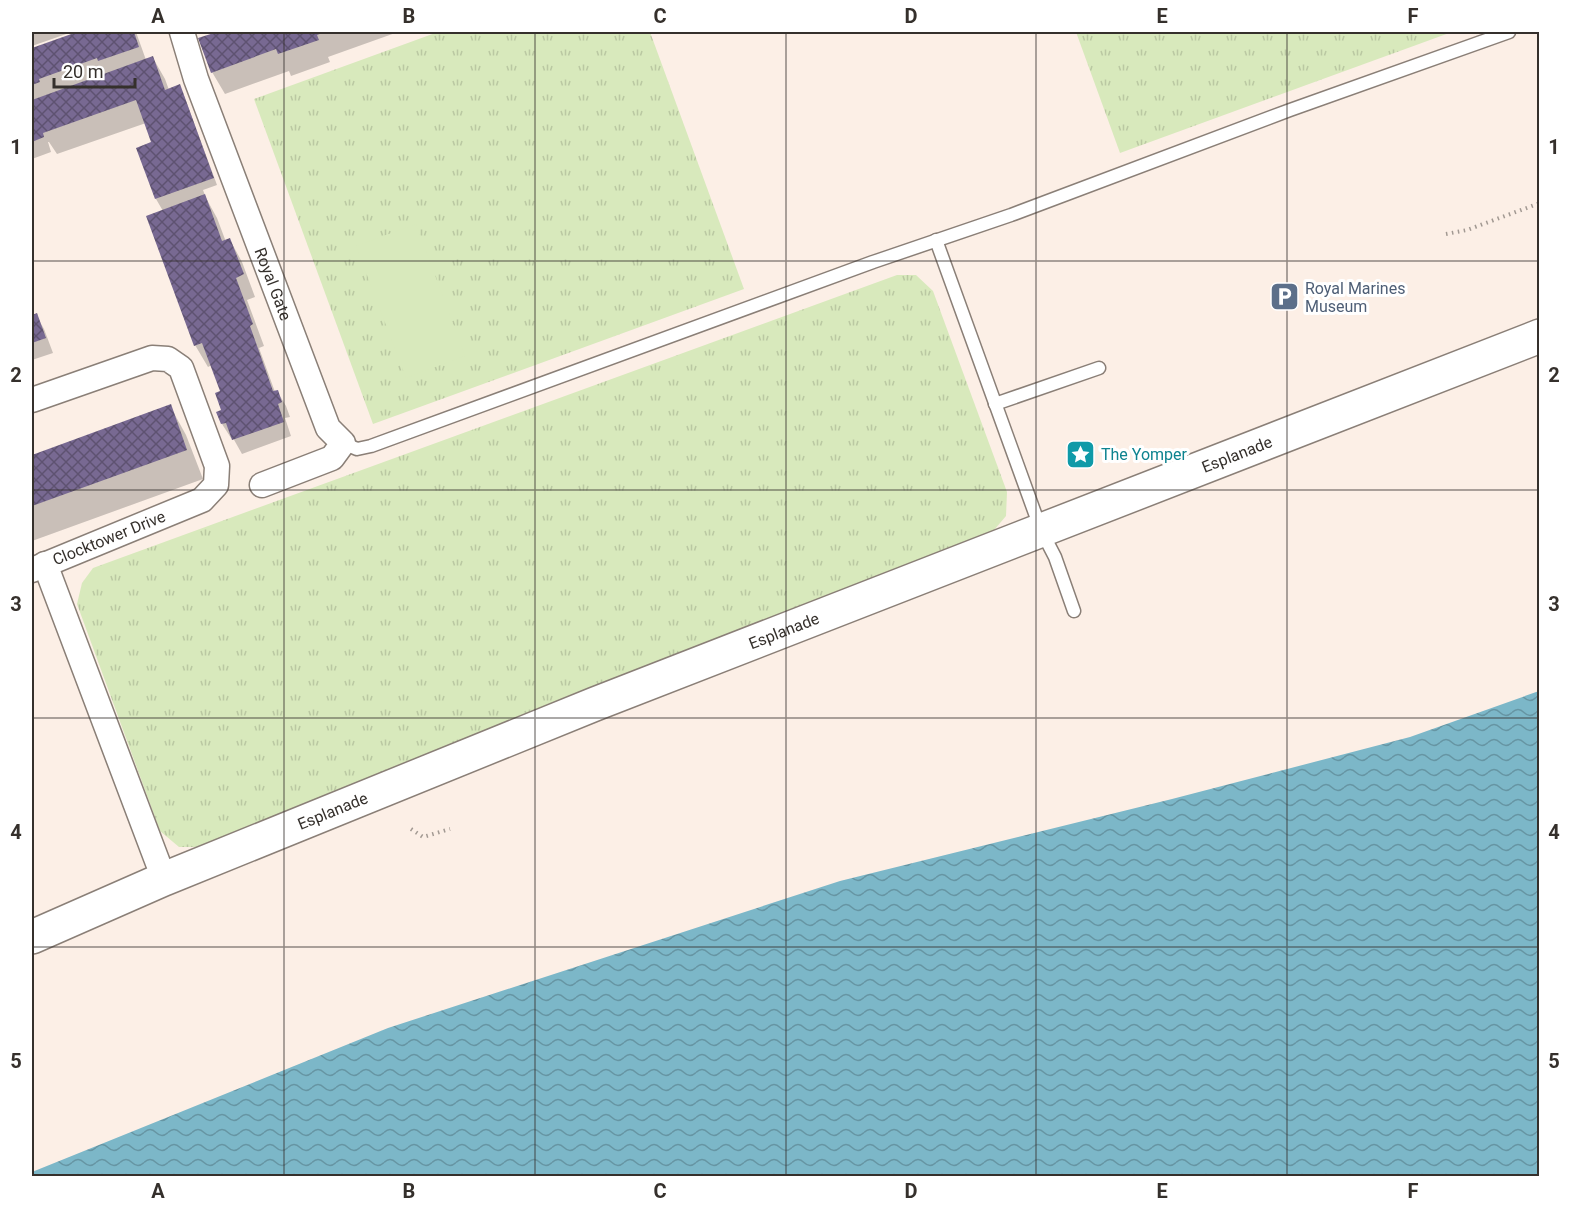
<svg xmlns="http://www.w3.org/2000/svg" width="1571" height="1208" viewBox="0 0 1571 1208" font-family="Roboto,sans-serif">
<style>
.grass{fill:url(#grass-tufts)}
.pitch{fill:#d8e9bc}
.water{fill:url(#water-waves)}
.shadow{fill:#0003}
.building{fill:url(#building-cross-hatch)}
.lines{fill:none;stroke-linecap:round;stroke-linejoin:round}
.lane-casing{stroke:#8a7f77;stroke-width:15}
.street-casing{stroke:#8a7f77;stroke-width:27}
.secondary-casing{stroke:#8a7f77;stroke-width:36}
.path{stroke:#a29992;stroke-width:4;stroke-dasharray:1.5 4.5;stroke-linecap:butt}
.lane{stroke:#fff;stroke-width:12}
.street{stroke:#fff;stroke-width:24}
.secondary{stroke:#fff;stroke-width:33}
.grid{fill:none;stroke:#35302c;stroke-width:1.5;stroke-opacity:0.55}
.labels{text-anchor:middle;dominant-baseline:central;stroke-width:6;stroke-linejoin:round;paint-order:stroke}
.street-label{font-size:16px;fill:#35302c;stroke:#fff}
.service-label{font-size:16px;fill:#4e5e75;stroke:#fff;text-anchor:start}
.culture-label{font-size:16px;fill:#0d838f;stroke:#fff;text-anchor:start}
.neatline{fill:none;stroke:#35302c;stroke-width:2}
.grid-label{font-size:20px;text-anchor:middle;font-weight:bold;fill:#35302c}
</style>
<defs>
<pattern id="grass-tufts" width="24" height="20" patternUnits="userSpaceOnUse" patternTransform="scale(1.5)"><rect width="24" height="20" fill="#d8e9bc"/><path d="M3 7l-1-3M5 7V3M7 7l1-3M15 17l-1-3M17 17v-4M19 17l1-3" fill="none" stroke="#bac8a2"/></pattern>
<pattern id="water-waves" width="16" height="10" patternUnits="userSpaceOnUse" patternTransform="scale(1.5)"><rect width="16" height="10" fill="#7cb7c8"/><path d="M0 5q4-4 8 0t8 0" fill="none" stroke="#6695a3"/></pattern>
<pattern id="building-cross-hatch" width="8" height="8" patternUnits="userSpaceOnUse" patternTransform="scale(1.5)"><rect width="8" height="8" fill="#786992"/><path d="M0 0l8 8M0 8l8-8" fill="none" stroke="#5e5271"/></pattern>
</defs>
<rect width="100%" height="100%" fill="#fcefe6"/>
<g class="grass">
<path d="M438 32H650L744 289 373 424 254 99Z"/>
<path d="M1076 32H1452L1120 153Z"/>
<path d="M897 275H916L933 291 1007 492 1006 516 989 536 205 847H179L160 831 77 604 82 583 93 568Z"/>
</g>
<path class="pitch" d="M416 224 465 356 406 378 356 246Z"/>
<path class="water" d="M1539 691V1176H32V1172L388 1028 840 881 1172 799 1410 737Z"/>
<g class="shadow">
<path d="M32 32H72L32 46Z"/>
<path d="M82 32H136L146 60 153 58 165 79 169 90 179 86 183 93 217 185 203 190 206 198 217 218 226 242 230 240 242 262 255 297 247 300 264 346 259 348 275 392 277 391 286 406 290 417 285 418 291 436 242 454 233 438H231L222 424V392L212 365 208 367 195 345 163 211 156 199 138 148 153 143 146 123 57 154 49 142H48L51 152 32 159V49Z"/>
<path d="M221 32H398L328 57 330 62 291 76 289 71 225 94 212 72 200 39Z"/>
<path d="M36 315 44 329 53 353 32 360V316Z"/>
<path d="M170 406 186 435 203 479 32 541V457Z"/>
</g>
<g class="building">
<path d="M77 32H134L139 47 98 61 97 58 39 79 40 82 32 85V48Z"/>
<path d="M217 32H325L317 35 319 40 278 54 276 49 211 73 198 38Z"/>
<path d="M153 56 165 90 180 84 214 178 155 199 136 148 151 142 136 100 43 133 44 137 32 142V100Z"/>
<path d="M205 194 222 241 230 238 244 274 236 278 253 324 250 326 273 391 278 390 282 402 278 404 284 422 232 440 226 423 221 424 216 412 221 410 215 393 220 391 202 343 194 346 146 216Z"/>
<path d="M37 313 46 338 32 343V315Z"/>
<path d="M171 404 187 450 32 506V455Z"/>
</g>
<g class="lines">
<defs>
<g id="lane">
<path d="M936 240 1041 530 1055 557 1074 611"/>
<path d="M995 404 1099 368"/>
<path d="M343 443 357 449 371 446 873 262 1011 215 1290 110 1509 32"/>
</g>
<g id="street">
<path id="s1" d="M182 32 196 79 328 428 343 443 332 458 262 485"/>
<path d="M32 400 152 358 168 359 181 368 217 466 216 485 202 500 32 570"/>
<path d="M45 564 164 879"/>
</g>
<g id="secondary">
<path id="s2" d="M32 937 164 879 595 704 1540 336"/>
</g>
</defs>
<use href="#lane" class="lane-casing"/>
<use href="#street" class="street-casing"/>
<use href="#secondary" class="secondary-casing"/>
<g class="path">
<path d="M1446 234 1467 230 1540 203"/>
<path d="M411 829 423 837 450 829"/>
</g>
<use href="#lane" class="lane"/>
<use href="#street" class="street"/>
<use href="#secondary" class="secondary"/>
</g>
<path class="grid" d="M284 32V1176M535 32V1176M786 32V1176M1036 32V1176M1287 32V1176M32 261H1540M32 490H1540M32 718H1540M32 947H1540"/>
<defs>
<symbol id="parking-square" viewBox="-11 -11 22 22"><rect x="-9" y="-9" width="18" height="18" rx="4" fill="#5c6f8a" stroke="#fff"/><path d="M-3.5-5.5H1a3.5 3.5 0 0 1 0 7H-1V5.5H-3.5ZM-1-3.4V-.6H.8a1.4 1.4 0 0 0 0-2.8Z" fill="#fff"/></symbol>
<symbol id="sight-square" viewBox="-11 -11 22 22"><rect x="-9" y="-9" width="18" height="18" rx="4" fill="#0f9aa8" stroke="#fff"/><path d="M0-6L1.8-2.2L6-1.7L2.9 1.2L3.7 5.4L0 3.3L-3.7 5.4L-2.9 1.2L-6-1.7L-1.8-2.2Z" fill="#fff"/></symbol>
</defs>
<g fill-rule="evenodd">
<use href="#parking-square" x="1268" y="280" width="33" height="33"/>
<use href="#sight-square" x="1064" y="438" width="33" height="33"/>
</g>
<g class="labels">
<g class="street-label">
<text stroke="none"><textPath href="#s1" startOffset="268">Royal Gate</textPath></text>
<text stroke="none"><textPath href="#s2" startOffset="1298">Esplanade</textPath></text>
<text transform="translate(109 538) rotate(-22)">Clocktower Drive</text>
<text stroke="none"><textPath href="#s2" startOffset="812">Esplanade</textPath></text>
<text stroke="none"><textPath href="#s2" startOffset="326">Esplanade</textPath></text>
</g>
<g class="service-label">
<text x="1305" y="288">Royal Marines<tspan x="1305" dy="18">Museum</tspan></text>
</g>
<g class="culture-label">
<text x="1101" y="454">The Yomper</text>
</g>
</g>
<rect width="1571" height="1208" fill="none" stroke="#ffffff" stroke-width="66"/>
<path d="M54 78v9h81v-9" fill="none" stroke="#35302c" stroke-width="3"/>
<text x="63" y="78" font-size="18" fill="#35302c" stroke="#ffffff" stroke-width="4.5" paint-order="stroke">20 m</text>
<rect x="33" y="33" width="1505" height="1142" class="neatline"/>
<g class="grid-label">
<text x="158" y="23">A</text>
<text x="409" y="23">B</text>
<text x="660" y="23">C</text>
<text x="911" y="23">D</text>
<text x="1162" y="23">E</text>
<text x="1413" y="23">F</text>
<text x="16" y="154">1</text>
<text x="1554" y="154">1</text>
<text x="16" y="382">2</text>
<text x="1554" y="382">2</text>
<text x="16" y="611">3</text>
<text x="1554" y="611">3</text>
<text x="16" y="839">4</text>
<text x="1554" y="839">4</text>
<text x="16" y="1068">5</text>
<text x="1554" y="1068">5</text>
<text x="158" y="1198">A</text>
<text x="409" y="1198">B</text>
<text x="660" y="1198">C</text>
<text x="911" y="1198">D</text>
<text x="1162" y="1198">E</text>
<text x="1413" y="1198">F</text>
</g>
</svg>
